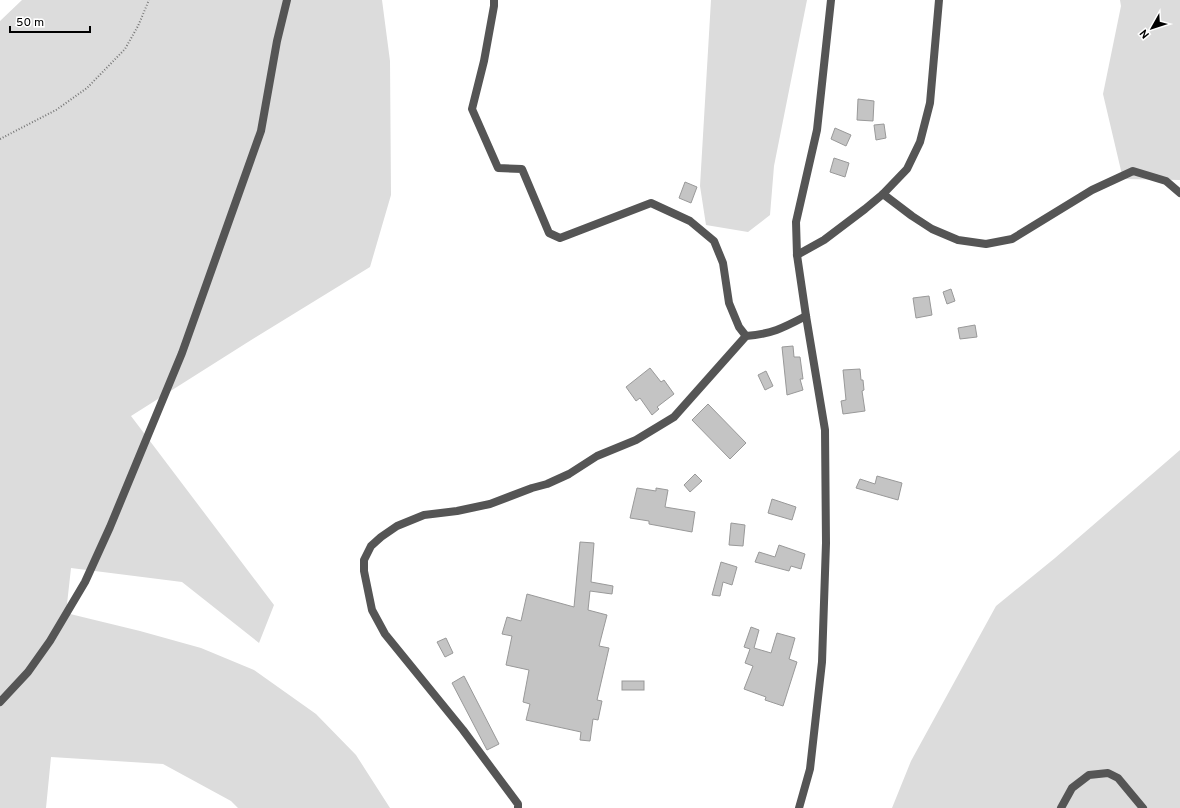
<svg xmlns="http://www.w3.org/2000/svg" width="1180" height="808" viewBox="0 0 1180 808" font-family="Overpass,sans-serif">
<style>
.green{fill:#dcdcdc}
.building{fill:#c4c4c4;stroke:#999}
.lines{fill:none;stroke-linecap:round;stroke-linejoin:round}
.path{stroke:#777;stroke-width:2;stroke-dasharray:1 2;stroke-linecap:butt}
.minor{stroke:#555;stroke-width:8}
.tertiary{stroke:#555;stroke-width:8}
</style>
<rect width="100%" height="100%" fill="#fff"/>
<g class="green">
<path d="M22 0H382L390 61 391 195 370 267 248 342 131 416 274 605 259 643 182 582 71 568 66 613 140 631 201 648 254 670 316 714 356 755 390 808H238L231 801 163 764 51 757 46 808H0V21Z"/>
<path d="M711 0H807L774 166 770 215 748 232 706 225 700 186Z"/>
<path d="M1120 0H1180V180L1123 179 1103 94 1121 6Z"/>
<path d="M1180 450V808H892L911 761 996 606 1055 558Z"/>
</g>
<g class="building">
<path d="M858 99 874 101 873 121 857 120Z"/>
<path d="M884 124 886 138 876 140 874 125Z"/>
<path d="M835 128 851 135 846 146 831 139Z"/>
<path d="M834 158 849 163 845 177 830 172Z"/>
<path d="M685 182 697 187 691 203 679 198Z"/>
<path d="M951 289 955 301 947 304 943 292Z"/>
<path d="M929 296 932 315 916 318 913 298Z"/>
<path d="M975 325 977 337 960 339 958 328Z"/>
<path d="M793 346 794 357H800L803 379H800L803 390 787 395 782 347Z"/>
<path d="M650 368 661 382 664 380 674 394 657 407 659 409 652 415 640 398 636 401 626 387Z"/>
<path d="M860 369 861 380H863L864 390 862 391 865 411 843 414 841 401 846 400 843 370Z"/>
<path d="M766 371 773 386 765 390 758 375Z"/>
<path d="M708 404 746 443 730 459 692 420Z"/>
<path d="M695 474 702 481 690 492 684 485Z"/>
<path d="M877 476 902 483 898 500 856 488 860 479 875 484Z"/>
<path d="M637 488 656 491V488L668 490 665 507 695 512 692 532 649 524V521L630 518Z"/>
<path d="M772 499 796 507 792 520 768 513Z"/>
<path d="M731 523 745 525 743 546 729 545Z"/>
<path d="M580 542 594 543 591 582 613 586 612 594 590 591 588 610 607 615 599 646 609 648 597 700 602 701 598 720 593 719 590 741 580 740 581 732 526 720 530 704 523 702 529 670 506 665 512 636 502 634 507 617 521 621 527 594 574 607Z"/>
<path d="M779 545 805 554 801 569 791 566 789 571 755 562 759 552 775 557Z"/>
<path d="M721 562 737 567 732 585 723 582 720 596 712 595Z"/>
<path d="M751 627 759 630 754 648 771 653 777 633 795 638 789 659 797 662 783 706 765 700 766 697 744 689 753 666 745 663 750 649 744 647Z"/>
<path d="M446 638 453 653 445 657 437 642Z"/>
<path d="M464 676 499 744 487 750 452 683Z"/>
<rect x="622" y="681" width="22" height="9"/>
</g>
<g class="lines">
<path class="path" d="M0 139 56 110 87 88 125 49 138 26 149 0"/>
<g class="minor">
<path d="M494 0V6L484 61 472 109 498 168 522 169 549 233 560 238 651 203 690 221 714 241 723 263 729 303 739 327 746 336"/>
<path d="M883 194 912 216 932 229 958 240 986 244 1012 239 1092 190 1133 171 1166 181 1180 193"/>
<path d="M797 255 824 240 865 209 883 194 907 169 920 142 930 103 939 0"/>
<path d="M518 808V804L463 730 385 634 372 610 364 571V560L371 546 381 537 397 526 424 515 457 511 490 504 532 488 547 484 569 474 597 456 636 440 674 417 746 336C772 334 783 328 806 316"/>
<path d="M1061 808 1072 788 1089 775 1108 773 1118 778 1143 808"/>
</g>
<g class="tertiary">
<path d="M0 702 28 672 50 641 85 582 110 527 182 353 261 131 277 41 287 0"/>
<path d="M799 808 810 769 822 662 826 543 825 430 806 316 797 255 796 222 817 130 831 0"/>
</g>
</g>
<g transform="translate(1152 28) rotate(231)" stroke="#ffffff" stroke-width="3" paint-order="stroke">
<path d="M0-3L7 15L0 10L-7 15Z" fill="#000000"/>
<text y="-6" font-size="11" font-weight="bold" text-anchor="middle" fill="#000000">N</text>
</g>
<path d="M10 26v6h80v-6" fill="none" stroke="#000000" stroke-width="2"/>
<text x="16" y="26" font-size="12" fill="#000000" stroke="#ffffff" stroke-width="3" paint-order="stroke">50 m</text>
</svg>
